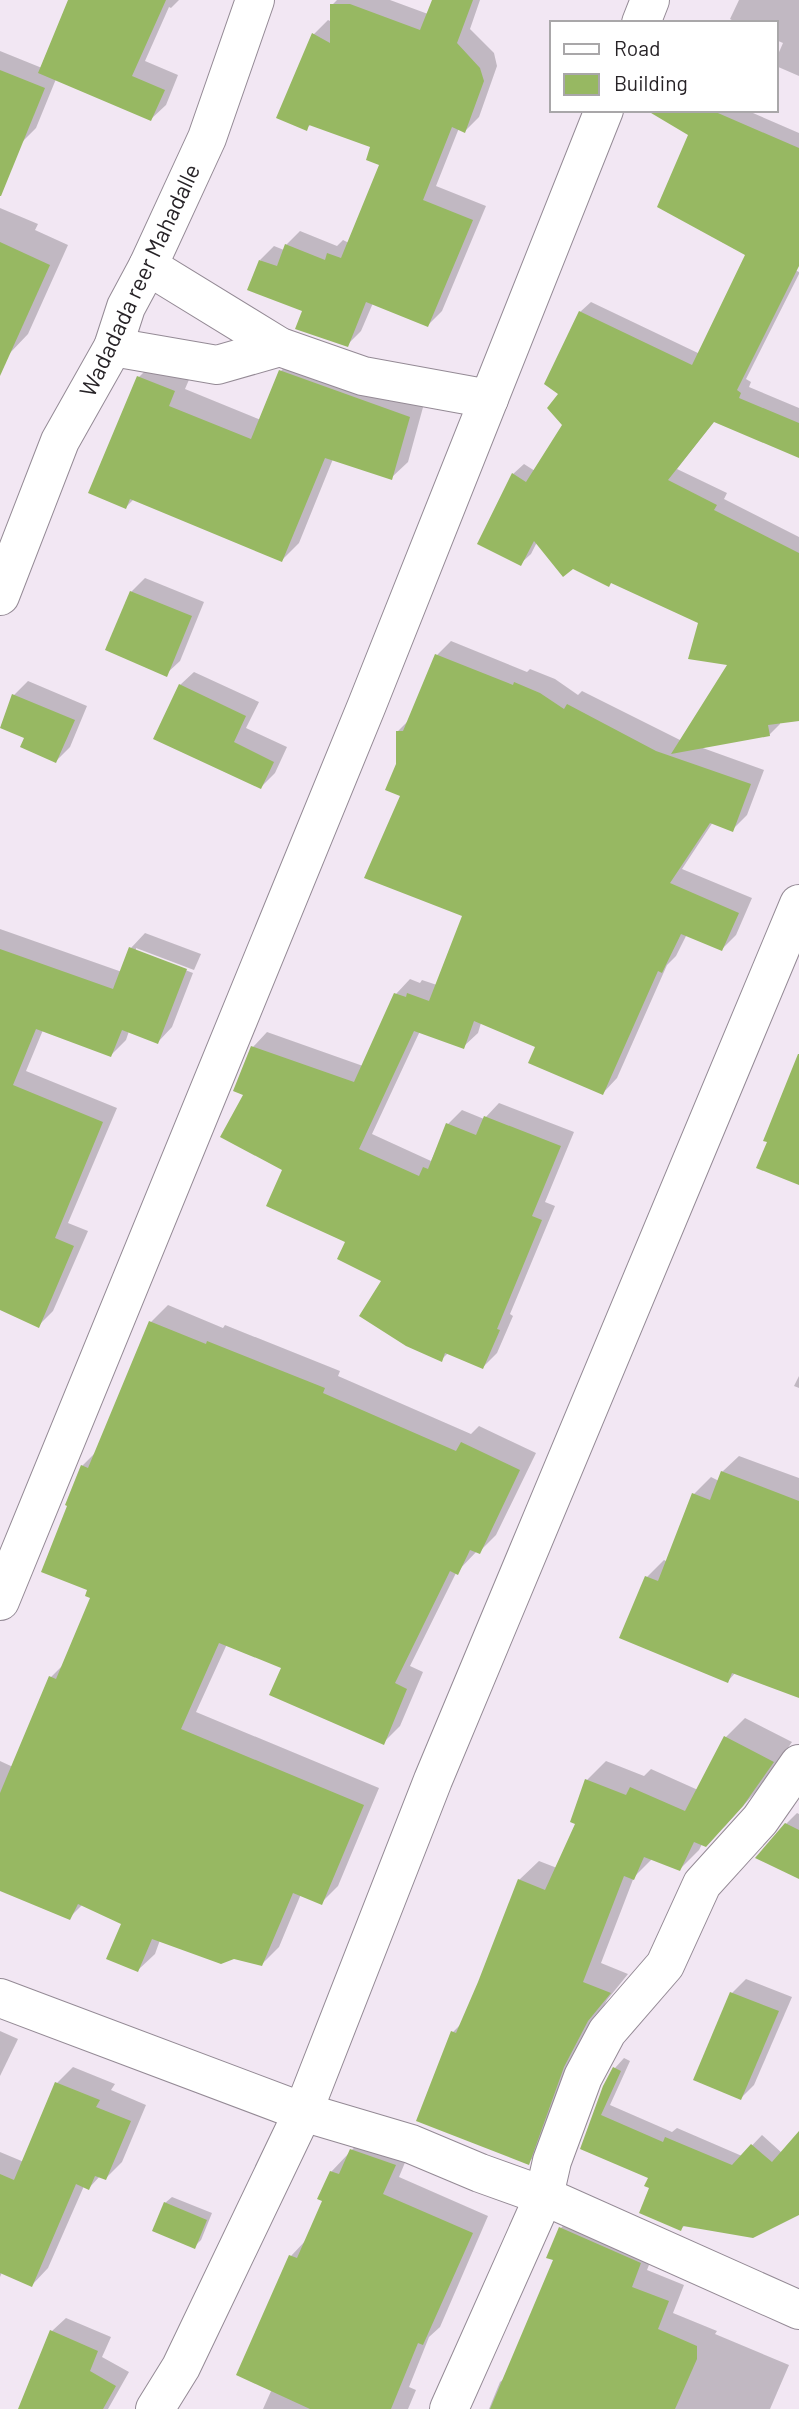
<svg xmlns="http://www.w3.org/2000/svg" width="799" height="2409" viewBox="0 0 799 2409" font-family="Barlow,sans-serif">
<style>
.shadow{fill:#0003}
.building{fill:#97b862}
.lines{fill:none;stroke-linecap:round;stroke-linejoin:round}
.minor-casing{stroke:#948a95;stroke-width:40}
.minor{stroke:#fff;stroke-width:38}
.labels{text-anchor:middle;dominant-baseline:central;stroke-width:6;stroke-linejoin:round;paint-order:stroke}
.street-label{font-size:23px;fill:#272327;stroke:#fff}
</style>
<rect width="100%" height="100%" fill="#f2e7f3"/>
<g class="shadow">
<path d="M69 0H179L171 8 169 7 145 61 178 75 166 105 151 119 56 79 36 128 22 142 0 133V51L42 68Z"/>
<path d="M337 0H390L428 14 436 0H480L470 29 494 53 497 66 479 117 465 131 459 128 436 186 486 206 442 311 428 325 373 303 361 331 347 345 304 310 260 260 274 246 284 250 286 245 300 231 337 246 343 240 349 243 381 164 372 145 311 124 306 129 278 117 314 34 328 20 332 22V5Z"/>
<path d="M739 0H799V76L776 66V59L783 43 776 40V23H737L730 19Z"/>
<path d="M650 110H746L799 133V250L791 268 799 272V274L746 379 751 382 749 387 799 408V456L715 420 677 469 727 493 724 499 799 537V719L780 721V724L769 735 700 747 764 770 747 815 732 830 713 822 682 869 752 898 736 935 722 949 687 934 676 956 667 965 617 1078 603 1093 537 1046 481 1023 478 1033 463 1047 420 1031 372 1134 431 1161 448 1124 462 1110 484 1119 499 1103 574 1132 545 1202 555 1206 510 1314 513 1316 497 1353 483 1367 448 1353 441 1360 384 1280 284 1170 253 1047 267 1032 363 1066 396 994 410 979 420 983 422 980 437 985 464 915 402 795 398 764 397 732 409 720 437 655 451 641 527 672 530 669 555 679 578 695 582 691 682 741 730 664 701 622 537 542 531 554 520 564 513 474 524 464 535 471 564 425 561 393 580 312 591 302 700 354 747 254 691 134Z"/>
<path d="M0 208 38 224 35 230 68 245 28 334 9 354 0 350Z"/>
<path d="M297 354 425 400 408 462 391 478 333 459 299 543 282 560 134 499 126 507 139 377 155 361 191 375 185 389 261 420 281 371Z"/>
<path d="M145 578 204 602 180 661 166 674 131 592Z"/>
<path d="M194 672 259 702 246 728 287 747 275 773 261 787 180 685Z"/>
<path d="M28 681 87 706 70 747 56 761 26 737 1 726 14 695Z"/>
<path d="M0 929 122 972 131 948 145 933 201 954 194 970 136 948V951L193 973 172 1027 158 1042 129 1031 126 1040 111 1055 43 1030 26 1071 117 1108 68 1223 88 1231 53 1311 38 1326 0 1308Z"/>
<path d="M168 1305 223 1328 225 1325 340 1371 338 1376 471 1434 479 1426 536 1453 496 1535 479 1552 477 1551 456 1573 410 1666 423 1672 400 1726 383 1743 283 1667 227 1644 196 1712 379 1788 338 1886 321 1903 301 1894 279 1947 262 1964 160 1940 155 1954 138 1970 123 1923 83 1904 69 1918 0 1890V1761L13 1767 51 1677 65 1663 93 1598 89 1589 82 1466 97 1451 151 1322Z"/>
<path d="M799 1376V1388L794 1386Z"/>
<path d="M739 1456 799 1478V1696L736 1672 728 1681 647 1577 664 1560 668 1562 694 1494 711 1477 719 1481 722 1472Z"/>
<path d="M745 1718 792 1742 762 1785 725 1826 702 1844 699 1850 680 1869 653 1858 634 1877 601 1963 628 1974 607 2000 582 2046 547 2143 528 2163 418 2120 453 2032 463 2022 519 1880 539 1861 557 1868 578 1823 587 1780 606 1761 644 1776 651 1769 698 1790 726 1737Z"/>
<path d="M797 1813 799 1814V1877L786 1824Z"/>
<path d="M746 1979 792 1997 754 2085 741 2098 695 2079 732 1993Z"/>
<path d="M0 2031 18 2039 0 2076Z"/>
<path d="M624 2058 630 2061 610 2105 672 2132 677 2128 742 2156 762 2135 782 2153 799 2133V2213L685 2225 681 2229 651 2187 650 2177 582 2148 615 2068Z"/>
<path d="M73 2067 115 2084 111 2090 146 2105 122 2162 106 2178 100 2176 89 2188 84 2186 48 2268 32 2285 2 2272 0 2277V2152L24 2162 57 2083Z"/>
<path d="M368 2133 411 2148 399 2177 488 2216 440 2327 429 2337 409 2387 416 2390 408 2409H263L272 2389 291 2256 308 2238 324 2200 331 2172Z"/>
<path d="M172 2197 212 2213 201 2240 194 2247 165 2203Z"/>
<path d="M577 2211 656 2247 647 2270 684 2285 673 2313 717 2331 715 2334 789 2365 770 2409H489L500 2382 505 2378 555 2260 561 2228Z"/>
<path d="M66 2318 111 2337 102 2357 129 2372 108 2409H57L52 2331Z"/>
</g>
<g class="building">
<path d="M68 0H166L132 76 165 90 151 121 38 73Z"/>
<path d="M432 0H473L457 43 480 68 484 81 465 133 452 127 423 200 473 220 428 327 366 302 348 347 295 329 302 311 247 290 259 260 277 266 285 244 325 260 327 253 341 258 379 165 366 160 370 147 309 125 307 131 276 118 312 33 330 43V4H350L420 30Z"/>
<path d="M0 70 45 88 1 196H0Z"/>
<path d="M646 110H711L799 148V266L737 390 741 393 739 398 799 423V458L714 422 668 480 717 505 714 510 799 553V721L768 725 770 736 671 754 727 665 688 659 698 623 611 583 609 587 573 569 563 577 534 541 521 566 477 544 512 473 526 482 562 425 547 408 558 394 544 384 579 311 692 365 745 255 657 207 688 135Z"/>
<path d="M0 242 50 265 0 376Z"/>
<path d="M279 370 410 417 392 480 325 458 282 562 130 499 126 509 88 493 137 376 175 391 169 406 251 439Z"/>
<path d="M130 591 192 616 167 677 105 650Z"/>
<path d="M435 654 513 685 514 682 540 693 564 709 567 704 656 751 751 784 733 832 710 823 670 883 739 913 722 951 681 934 662 973 658 971 603 1095 528 1063 535 1047 474 1021 464 1049 414 1031 359 1149 419 1176 423 1167 428 1169 446 1123 476 1135 484 1116 561 1146 532 1216 542 1220 497 1329 500 1330 483 1369 445 1353 442 1362 406 1346 359 1316 381 1281 337 1259 345 1242 266 1206 282 1170 220 1137 243 1095 233 1091 251 1046 354 1082 394 993 406 997 407 993 429 1001 462 916 364 878 400 796 385 790 396 764V731H403Z"/>
<path d="M179 684 246 716 234 742 274 762 261 789 153 739Z"/>
<path d="M12 694 75 720 56 763 20 747 24 738 0 728Z"/>
<path d="M129 947 187 969 158 1044 122 1030 111 1057 36 1029 13 1085 103 1122 55 1238 74 1246 39 1328 0 1310V949L113 989Z"/>
<path d="M798 1054H799V1185L756 1168 767 1142 763 1141Z"/>
<path d="M149 1321 206 1344 207 1341 325 1388 323 1393 456 1451 461 1442 520 1470 480 1554 470 1550 458 1575 450 1571 395 1683 407 1689 384 1745 269 1695 281 1668 219 1643 181 1729 364 1805 322 1905 293 1893 262 1966 234 1959 221 1964 152 1939 138 1972 106 1959 121 1924 78 1904 70 1920 0 1891V1793L49 1676 56 1679 90 1598 85 1596 87 1590 41 1572 67 1506 65 1505 81 1465 88 1468Z"/>
<path d="M721 1471 799 1501V1698L732 1673 728 1683 619 1638 645 1576 658 1581 692 1493 710 1500Z"/>
<path d="M724 1736 774 1762 743 1806 706 1847 694 1842 680 1871 644 1857 634 1880 624 1876 583 1982 611 1993 588 2021 564 2067 529 2165 416 2121 451 2031 456 2033 478 1982 518 1879 545 1890 575 1824 570 1822 585 1779 626 1795 630 1787 685 1811Z"/>
<path d="M785 1823 799 1830V1879L755 1858Z"/>
<path d="M730 1992 779 2011 741 2100 693 2080Z"/>
<path d="M613 2067 621 2071 601 2115 663 2142 665 2137 732 2165 751 2144 772 2162 799 2131V2215L753 2238 683 2226 681 2231 639 2213 649 2188 644 2186 648 2178 580 2149 603 2086Z"/>
<path d="M55 2082 100 2100 96 2107 131 2121 106 2180 95 2176 89 2190 76 2184 32 2287 0 2273V2174L14 2180Z"/>
<path d="M350 2149 396 2165 383 2194 473 2233 423 2345 418 2343 391 2409H310L236 2375 289 2255 297 2258 322 2201 317 2199 330 2171 339 2174Z"/>
<path d="M164 2202 207 2220 195 2249 152 2231Z"/>
<path d="M559 2227 641 2263 632 2287 669 2301 658 2329 697 2346V2359L675 2409H490L553 2260 546 2258Z"/>
<path d="M50 2330 98 2351 90 2371 116 2386 103 2409H18Z"/>
</g>
<g class="lines">
<defs>
<g id="minor">
<path d="M641 23 650 0"/>
<path d="M148 266 280 347 363 376 489 399"/>
<path d="M113 347 217 365 280 347"/>
<path d="M0 596 60 441 113 347 126 307 148 266 207 138 255 0"/>
<path d="M0 1601 367 705 604 110"/>
<path d="M0 1998 303 2112 411 2144 480 2173 544 2196 799 2310"/>
<path d="M155 2409 181 2367 303 2112 433 1780 799 904"/>
<path d="M449 2409 544 2196 552 2161 583 2077 607 2032 665 1965 702 1884 760 1820 799 1764"/>
</g>
</defs>
<use href="#minor" class="minor-casing"/>
<use href="#minor" class="minor"/>
</g>
<g class="labels">
<g class="street-label">
<text transform="translate(139 280) rotate(-65)">Wadadada reer Mahadalle</text>
</g>
</g>
<rect x="550" y="21" width="228" height="91" fill="#ffffff" stroke="#a9a7a9" stroke-width="2"/>
<rect x="564" y="44" width="35" height="10" fill="#ffffff" stroke="#a9a7a9" stroke-width="2"/>
<text x="614" y="56" font-size="21" fill="#272327">Road</text>
<rect x="564" y="74" width="35" height="21" fill="#97b862" stroke="#a9a7a9" stroke-width="2"/>
<text x="614" y="91" font-size="21" fill="#272327">Building</text>
</svg>
